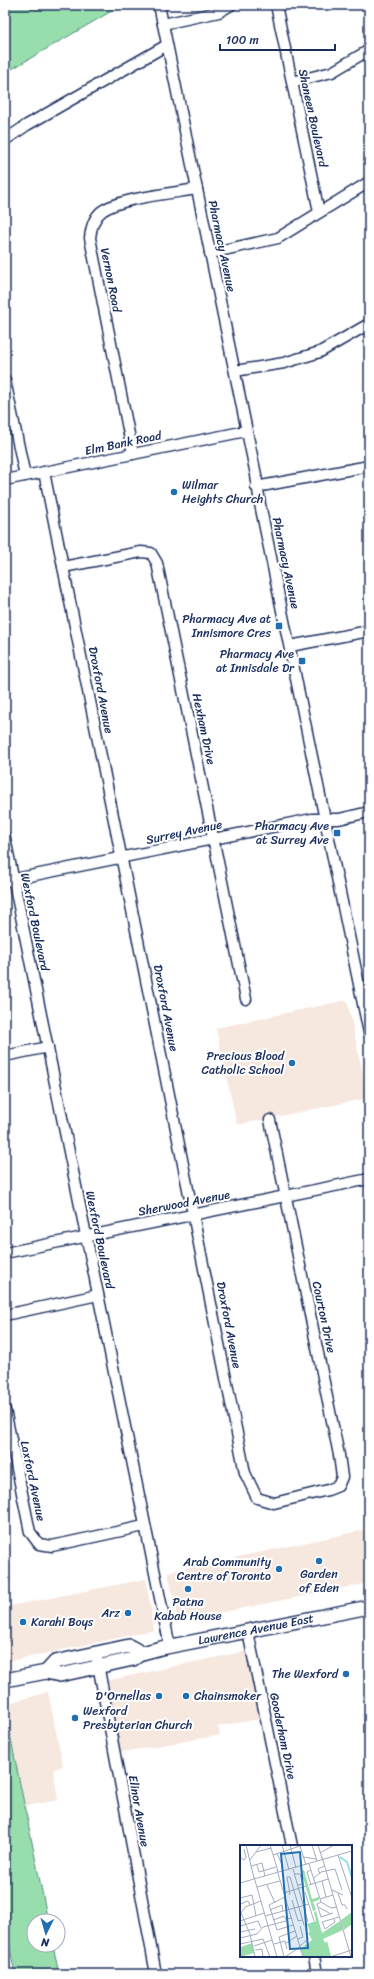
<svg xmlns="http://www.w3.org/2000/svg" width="374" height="1979" viewBox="0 0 374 1979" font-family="Sriracha,sans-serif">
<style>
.built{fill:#f6e7df}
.green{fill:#98deac;stroke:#5a8685}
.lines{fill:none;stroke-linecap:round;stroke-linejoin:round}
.minor-casing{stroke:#1b2f5e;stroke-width:13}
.major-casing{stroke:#1b2f5e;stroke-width:16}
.minor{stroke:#fff;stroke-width:10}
.major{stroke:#fff;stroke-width:13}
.poi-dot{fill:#1f6fb2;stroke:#fff;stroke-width:1.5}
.labels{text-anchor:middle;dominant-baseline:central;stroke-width:4;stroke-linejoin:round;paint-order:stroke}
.street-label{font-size:12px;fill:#1b2f5e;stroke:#fff}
.poi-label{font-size:12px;fill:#1b2f5e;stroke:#fff;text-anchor:end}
.inset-river{fill:none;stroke:#91dff1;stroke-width:2}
.inset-road{fill:none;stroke:#a4acbf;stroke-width:1}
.view{fill:#1f6fb2;fill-opacity:0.15;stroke:#1f6fb2;stroke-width:2}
.inset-edge{fill:none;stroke:#1b2f5e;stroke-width:2}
</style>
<rect width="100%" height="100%" fill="#fff"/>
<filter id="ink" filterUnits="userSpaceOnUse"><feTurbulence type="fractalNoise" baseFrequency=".025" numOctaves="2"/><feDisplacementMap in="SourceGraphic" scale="8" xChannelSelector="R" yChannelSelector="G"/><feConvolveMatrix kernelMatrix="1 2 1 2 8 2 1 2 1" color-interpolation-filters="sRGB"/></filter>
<g filter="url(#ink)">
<g class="built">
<path d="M347 1000 368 1098 237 1125 216 1028Z"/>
<path d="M369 1529V1583L178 1621 168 1572Z"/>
<path d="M146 1579 154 1630 5 1662V1607Z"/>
<path d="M247 1651 261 1719 218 1726 220 1735 117 1753 105 1681Z"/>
<path d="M48 1692 63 1766 53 1769 58 1800 25 1806 5 1704Z"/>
</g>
<g class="green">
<path d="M5 5H122L5 73Z"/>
<path d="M5 1710 48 1921H34V1945H53L59 1974H15L5 1924Z"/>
</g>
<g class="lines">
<defs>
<g id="minor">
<path d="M159 5 256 475 260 504 369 1033"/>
<path d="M276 5 319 212"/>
<path d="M163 24 219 12 231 5"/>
<path d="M292 82 332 72 369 50"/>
<path d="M5 140 27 125 167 45"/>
<path d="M210 253 278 238 369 182"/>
<path d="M235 371 284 363 320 352 369 324"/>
<path d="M5 380 25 476"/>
<path d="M133 454 90 238C91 228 94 217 102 211 120 198 174 193 197 189"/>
<path d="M44 472 245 1473 257 1498 274 1503 328 1490 338 1486 342 1477 339 1455 270 1120"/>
<path d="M5 480 246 431"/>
<path d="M256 487 369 466"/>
<path d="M63 567 141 552 151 553 157 563 246 999"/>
<path d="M290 646 369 631"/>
<path d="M5 838 170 1647"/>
<path d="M5 881 312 819H339L369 812"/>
<path d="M5 1056 48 1047"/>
<path d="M5 1253 369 1179"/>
<path d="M5 1315 98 1295"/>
<path d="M5 1410 30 1532 39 1544 52 1546 144 1526"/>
<path d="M248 1632 292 1846"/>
<path d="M97 1659 156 1974"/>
<path d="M314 1956 317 1974"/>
</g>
<g id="major">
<path d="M46 1672 55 1662 129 1646 142 1653"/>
<path id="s1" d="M5 1680 46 1672 60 1675 133 1659 142 1653 161 1648 369 1607"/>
</g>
</defs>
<use href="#minor" class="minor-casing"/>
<use href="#major" class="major-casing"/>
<use href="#minor" class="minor"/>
<use href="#major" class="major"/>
</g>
</g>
<g class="poi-dot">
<circle cx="174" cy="492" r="4"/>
<rect x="275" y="622" width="8" height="8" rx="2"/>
<rect x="298" y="657" width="8" height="8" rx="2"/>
<rect x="333" y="829" width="8" height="8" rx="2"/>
<circle cx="292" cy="1063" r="4"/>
<circle cx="319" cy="1561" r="4"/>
<circle cx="279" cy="1569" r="4"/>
<circle cx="188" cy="1589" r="4"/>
<circle cx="128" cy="1613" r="4"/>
<circle cx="23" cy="1622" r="4"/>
<circle cx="346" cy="1674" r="4"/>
<circle cx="159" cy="1696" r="4"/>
<circle cx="186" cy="1696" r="4"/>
<circle cx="75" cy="1718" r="4"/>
</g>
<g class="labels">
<g class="street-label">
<text transform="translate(313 118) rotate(78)">Shaneen Boulevard</text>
<text transform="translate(222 246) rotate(78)">Pharmacy Avenue</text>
<text transform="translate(111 280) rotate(79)">Vernon Road</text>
<text transform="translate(123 443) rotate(-12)">Elm Bank Road</text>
<text transform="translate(286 563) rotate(78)">Pharmacy Avenue</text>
<text transform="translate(101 690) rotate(79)">Droxford Avenue</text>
<text transform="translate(204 729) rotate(78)">Hexham Drive</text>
<text transform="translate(184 832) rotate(-12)">Surrey Avenue</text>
<text transform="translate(35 922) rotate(78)">Wexford Boulevard</text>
<text transform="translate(166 1008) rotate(79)">Droxford Avenue</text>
<text transform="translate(184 1203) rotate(-11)">Sherwood Avenue</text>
<text transform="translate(100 1240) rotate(78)">Wexford Boulevard</text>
<text transform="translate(324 1317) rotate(78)">Courton Drive</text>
<text transform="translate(229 1325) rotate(79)">Droxford Avenue</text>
<text transform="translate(33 1481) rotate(78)">Laxford Avenue</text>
<text stroke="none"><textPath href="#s1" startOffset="258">Lawrence Avenue East</textPath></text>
<text transform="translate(283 1736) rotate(78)">Gooderham Drive</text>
<text transform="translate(139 1811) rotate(80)">Elinor Avenue</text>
</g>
<g class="poi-label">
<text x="182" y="485" text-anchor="start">Wilmar<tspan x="182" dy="14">Heights Church</tspan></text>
<text x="271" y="619">Pharmacy Ave at<tspan x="271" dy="14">Innismore Cres</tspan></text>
<text x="294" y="654">Pharmacy Ave<tspan x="294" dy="14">at Innisdale Dr</tspan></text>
<text x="329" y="826">Pharmacy Ave<tspan x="329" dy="14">at Surrey Ave</tspan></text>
<text x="284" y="1056">Precious Blood<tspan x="284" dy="14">Catholic School</tspan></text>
<text x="271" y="1562">Arab Community<tspan x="271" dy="14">Centre of Toronto</tspan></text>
<text x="319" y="1574" text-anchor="middle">Garden<tspan x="319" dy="14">of Eden</tspan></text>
<text x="188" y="1602" text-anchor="middle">Patna<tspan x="188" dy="14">Kabab House</tspan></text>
<text x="120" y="1613">Arz</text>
<text x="31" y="1622" text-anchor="start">Karahi Boys</text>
<text x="338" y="1674">The Wexford</text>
<text x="151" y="1696">D'Ornellas</text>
<text x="194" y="1696" text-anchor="start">Chainsmoker</text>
<text x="83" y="1711" text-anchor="start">Wexford<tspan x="83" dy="14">Presbyterian Church</tspan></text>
</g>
</g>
<g transform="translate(240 1845)">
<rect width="112" height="112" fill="#fff"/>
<path d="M64 25 72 54 79 52V55L73 57 76 65 73 66 61 26ZM76 66 82 88 100 76 103 85 83 94 85 98 87 96 91 111 63 112 61 104 72 95 68 88 70 87 67 79 76 76 74 67ZM112 67V79L104 85 101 75ZM12 98 14 108 0 112V99L1 102Z" fill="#98deac"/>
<path class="inset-river" d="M100 12 107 17 112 33"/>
<path class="inset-road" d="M6 0 14 33M30 0 38 26M42 0 49 25M50 0 56 23M72 0 77 16M78 0 82 13M60 1 66 20M16 7 31 3M37 8 42 20M80 8 94 0M33 10 60 1M98 10 112 53M63 12 76 14M82 12 111 112M1 13 4 15 6 12 4 4M10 15 21 0M69 19 81 57 91 63 96 62M17 20 19 27 36 22M11 21 22 18 25 31M53 24 68 77M37 25 63 112M54 29H60L63 39 58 40M80 29 78 24 84 21M14 32 37 112M47 32H50L64 80M47 32 50 50M74 33 81 27 95 24 102 45M82 36 86 52M0 38 112 6M27 40 35 58M69 40 88 34M71 40 67 27 71 25M17 42 40 36M92 45 103 50M65 47 74 76M44 48 66 41M98 48 102 60H105L107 64M45 52 29 60 32 69 37 85 53 80M0 53 12 50 16 71M80 54 93 50M52 55 58 76 62 75M81 57 77 59 81 72 93 68M0 59 8 56 10 60M78 62 91 69M30 65 42 60 43 66M25 71 69 59M33 75 44 71 46 74M0 76 24 68M83 79 82 77 99 72M83 79 85 84 95 77 94 74M0 81 18 76 21 83M0 87 15 84M0 93 17 89 23 82 46 76V74L51 73M58 94 63 92 60 81M46 98 57 91M0 99 23 94 30 112M34 99 45 96 47 104M14 101 32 95M60 101 68 94 65 80M15 105 22 104 23 112M6 112H22M15 112 10 89 1 68 5 62 21 56M44 112 39 92 55 86M45 112 60 102M90 112 112 105"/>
<path class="view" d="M60 7 68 103 50 104 41 9Z"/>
<rect width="112" height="112" class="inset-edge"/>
</g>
<rect width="374" height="1979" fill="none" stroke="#fff" stroke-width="20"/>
<rect x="10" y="10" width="354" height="1959" fill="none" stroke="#1b2f5e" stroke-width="1.5" filter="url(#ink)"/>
<g transform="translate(46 1933) rotate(185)"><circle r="19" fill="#ffffff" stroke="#a4acbf"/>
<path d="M0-3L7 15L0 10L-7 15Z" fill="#1f6fb2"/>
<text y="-6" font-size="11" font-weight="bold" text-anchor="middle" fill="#1b2f5e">N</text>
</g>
<path d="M220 44v6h115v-6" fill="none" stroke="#1b2f5e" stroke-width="2"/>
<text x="226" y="44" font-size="12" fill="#1b2f5e" stroke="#ffffff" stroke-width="3" paint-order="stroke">100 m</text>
</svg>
